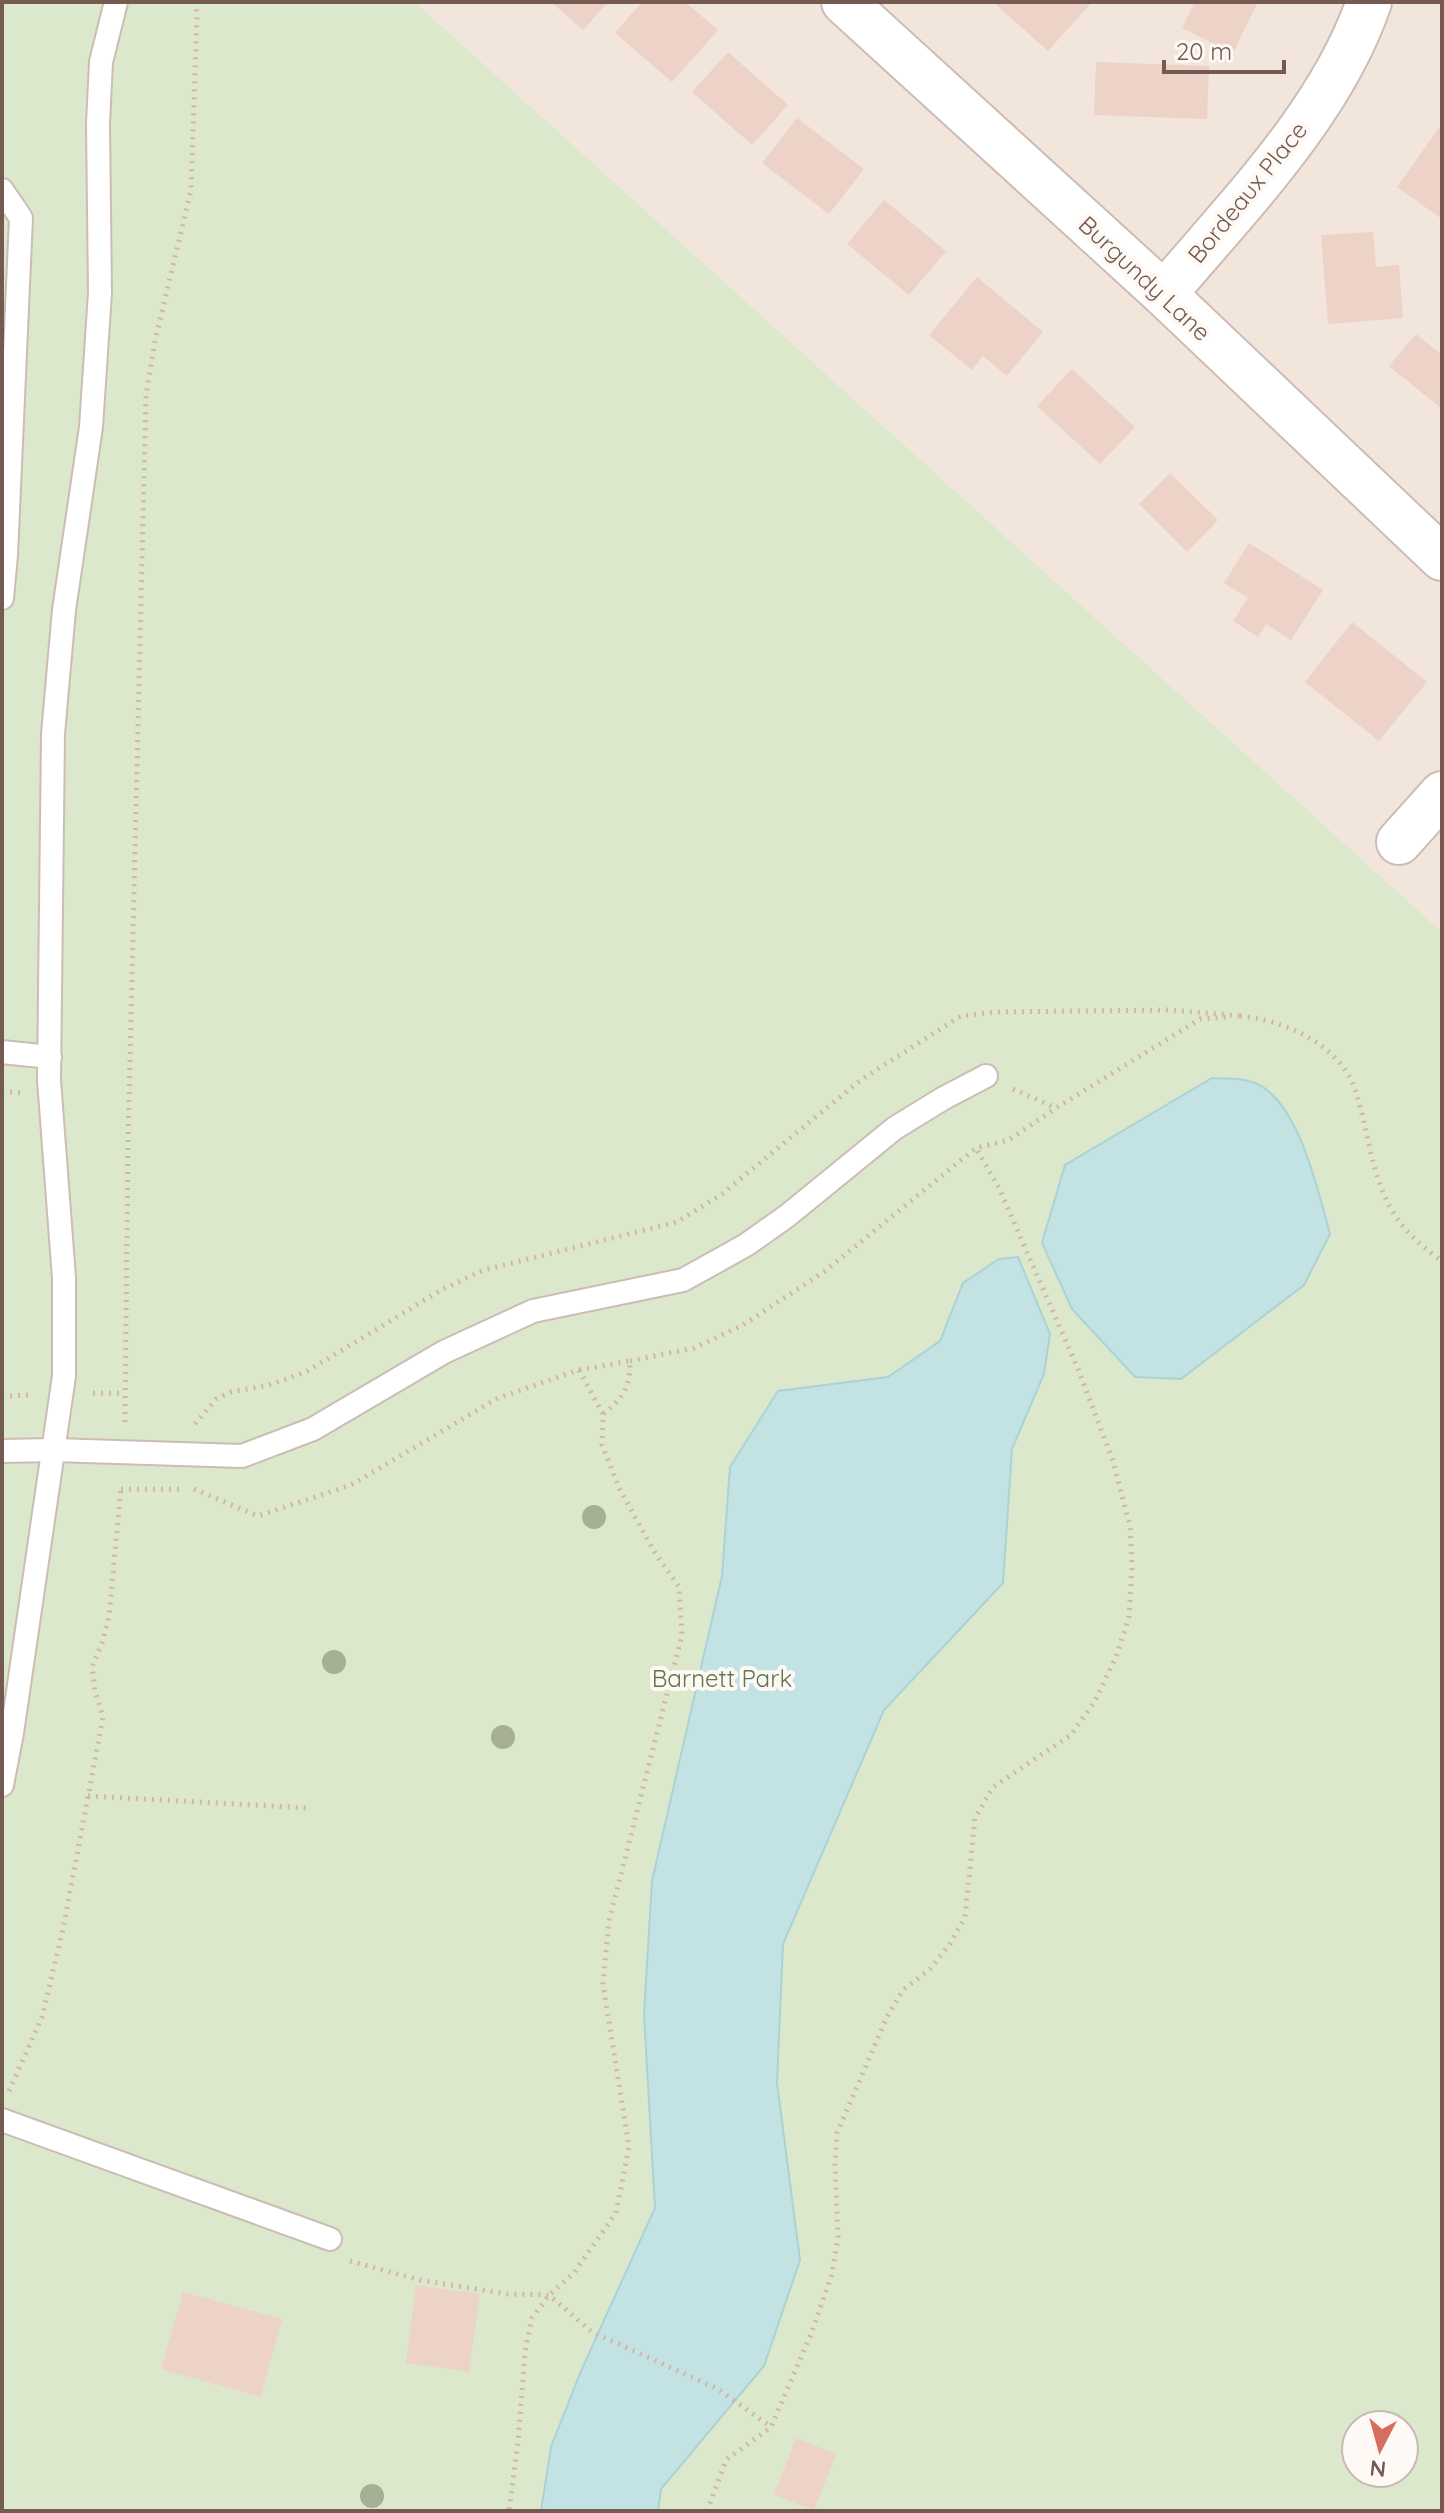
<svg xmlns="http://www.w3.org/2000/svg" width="1444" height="2513" viewBox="0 0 1444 2513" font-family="Quicksand,sans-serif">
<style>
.residential{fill:#f2e5dc}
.green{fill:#dbe8cc;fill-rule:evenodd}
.water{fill:#c3e2e3;stroke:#abd2d4;stroke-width:2}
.building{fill:#edd2c8}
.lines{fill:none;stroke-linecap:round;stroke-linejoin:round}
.lane-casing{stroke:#cdbcb4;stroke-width:26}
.street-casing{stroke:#cdbcb4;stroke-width:48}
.path{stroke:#d3b5aa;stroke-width:5;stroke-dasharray:2 6;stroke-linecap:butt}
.lane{stroke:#fff;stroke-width:22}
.street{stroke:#fff;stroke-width:44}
.tree{fill:#a5b094}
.labels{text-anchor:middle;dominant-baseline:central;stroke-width:8;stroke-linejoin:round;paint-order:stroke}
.street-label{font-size:24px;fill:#755a52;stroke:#fef9f4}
.park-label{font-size:24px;fill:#5e784b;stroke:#fef9f4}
</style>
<rect width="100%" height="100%" fill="#fbf4ed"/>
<path class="residential" d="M415 2H1442V932Z"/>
<path class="green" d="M2 2H415L1442 932V2511H2ZM1356 2425H1404V2473H1356Z"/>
<g class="water">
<path d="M1212 1078C1223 1079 1238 1078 1249 1081 1298 1093 1318 1192 1330 1234L1304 1285 1181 1379 1135 1377 1072 1309 1042 1243 1065 1165Z"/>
<path d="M1018 1257 1050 1334 1044 1374 1012 1449 1003 1583 884 1710 783 1944 777 2083 800 2260 764 2366 661 2489 658 2511H541L551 2447 581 2371 655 2208 644 2014 652 1881 722 1576 730 1467 778 1391 888 1377 940 1341 963 1283 999 1259Z"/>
</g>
<g class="building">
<path d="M551 2H608L583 30Z"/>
<path d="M642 2H685L718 30 672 82 615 33Z"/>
<path d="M993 2H1092L1048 51Z"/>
<path d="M1195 2H1258L1233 53 1182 28Z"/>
<path d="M728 52 788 105 752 145 692 92Z"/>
<path d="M1096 62 1209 66 1207 119 1094 115Z"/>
<path d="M797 118 864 169 829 214 762 163Z"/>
<path d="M1442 124V219L1397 187Z"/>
<path d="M884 200 946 251 909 295 847 244Z"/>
<path d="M1373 232 1376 267 1399 265 1403 318 1328 324 1321 235Z"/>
<path d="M977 277 1043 332 1007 376 983 356 972 370 929 335Z"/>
<path d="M1416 334 1442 355V409L1389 366Z"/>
<path d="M1072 369 1135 427 1100 464 1037 406Z"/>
<path d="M1170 473 1218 520 1187 552 1139 504Z"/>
<path d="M1249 543 1323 590 1291 640 1266 624 1258 637 1233 621 1248 598 1224 583Z"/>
<path d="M1352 622 1427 682 1379 741 1305 682Z"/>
<path d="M416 2285 480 2294 469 2372 406 2363Z"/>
<path d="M183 2292 282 2319 261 2397 161 2369Z"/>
<path d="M796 2438 836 2454 814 2510 774 2495Z"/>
</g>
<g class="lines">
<defs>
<g id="lane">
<path d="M2 190 21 218 6 555 2 598"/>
<path d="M2 1052 50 1057"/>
<path d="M2 1451 54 1450 242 1456 313 1429 444 1352 533 1311 683 1280 746 1245 787 1216 895 1128 944 1098 986 1076"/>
<path d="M2 1785 12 1733 64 1376V1278L49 1080 53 734 64 610 91 427 100 293 98 124 101 62 116 2"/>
<path d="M2 2120 330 2239"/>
</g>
<g id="street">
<path d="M844 2 1164 294 1442 558"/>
<path d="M1164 294C1238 206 1331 113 1369 2"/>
<path d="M1399 842 1442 794"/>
</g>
</defs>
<use href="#lane" class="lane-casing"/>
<use href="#street" class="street-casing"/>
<g class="path">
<path d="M1240 1016C1285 1020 1341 1045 1356 1092 1368 1130 1371 1174 1391 1209 1405 1232 1421 1246 1442 1261"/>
<path d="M1013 1089 1056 1108 1200 1019 1226 1017"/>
<path d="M2 1091 22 1093"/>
<path d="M630 1361 694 1348 743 1325 825 1271 976 1148 1009 1140 1056 1108"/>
<path d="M579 1370 630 1361C630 1388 624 1397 603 1414"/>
<path d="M93 1393H124"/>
<path d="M2 1396 31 1395"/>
<path d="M125 1422 128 1142 146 395 155 341 191 190 197 15 195 2"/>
<path d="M195 1424 216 1399 231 1392 269 1385 306 1372 443 1289 484 1270 677 1222 722 1194 862 1079 961 1016 995 1012 1169 1010 1242 1016"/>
<path d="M121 1489H184"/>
<path d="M194 1489 258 1516 351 1485 498 1398 579 1370 603 1414 602 1445 620 1490 655 1553 679 1587 682 1635 609 1921 603 1984 629 2147 616 2213 573 2274 549 2295 532 2318 525 2351 518 2442 509 2511"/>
<path d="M88 1796 308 1808"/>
<path d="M9 2091 42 2017 63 1929 103 1717 95 1691 92 1667 102 1643 109 1616 121 1487"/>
<path d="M350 2261 420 2280 508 2294 549 2295 592 2332 718 2389 771 2427"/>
<path d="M707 2511 726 2460 771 2427 811 2334 832 2274 838 2237 835 2165 837 2133 887 2017 903 1990 930 1969 950 1944 965 1917 975 1818 993 1787 1071 1735 1095 1701 1116 1657 1129 1617 1132 1566 1130 1526 1113 1461 1078 1369 1013 1220 999 1188 976 1148"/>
</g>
<use href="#lane" class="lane"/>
<use href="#street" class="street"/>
</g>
<g class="tree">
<circle cx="594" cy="1517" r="12"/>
<circle cx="334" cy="1662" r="12"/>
<circle cx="503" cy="1737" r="12"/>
<circle cx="372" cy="2496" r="12"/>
</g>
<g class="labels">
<g class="street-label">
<text transform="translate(1247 192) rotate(-51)">Bordeaux Place</text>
<text transform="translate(1145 278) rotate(43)">Burgundy Lane</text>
</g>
<g class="park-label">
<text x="722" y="1678">Barnett Park</text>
</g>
</g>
<rect width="1444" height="2513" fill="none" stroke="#755a52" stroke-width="8"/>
<g transform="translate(1380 2449) rotate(186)"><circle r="38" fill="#fef9f4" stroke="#c7b9b3" stroke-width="2"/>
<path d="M0-6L14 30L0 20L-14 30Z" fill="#d66d61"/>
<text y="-12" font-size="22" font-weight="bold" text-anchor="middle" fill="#755a52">N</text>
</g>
<path d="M1164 60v12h120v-12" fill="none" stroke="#755a52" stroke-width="4"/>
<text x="1176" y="60" font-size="24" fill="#755a52" stroke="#fef9f4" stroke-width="6" paint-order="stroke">20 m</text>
</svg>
